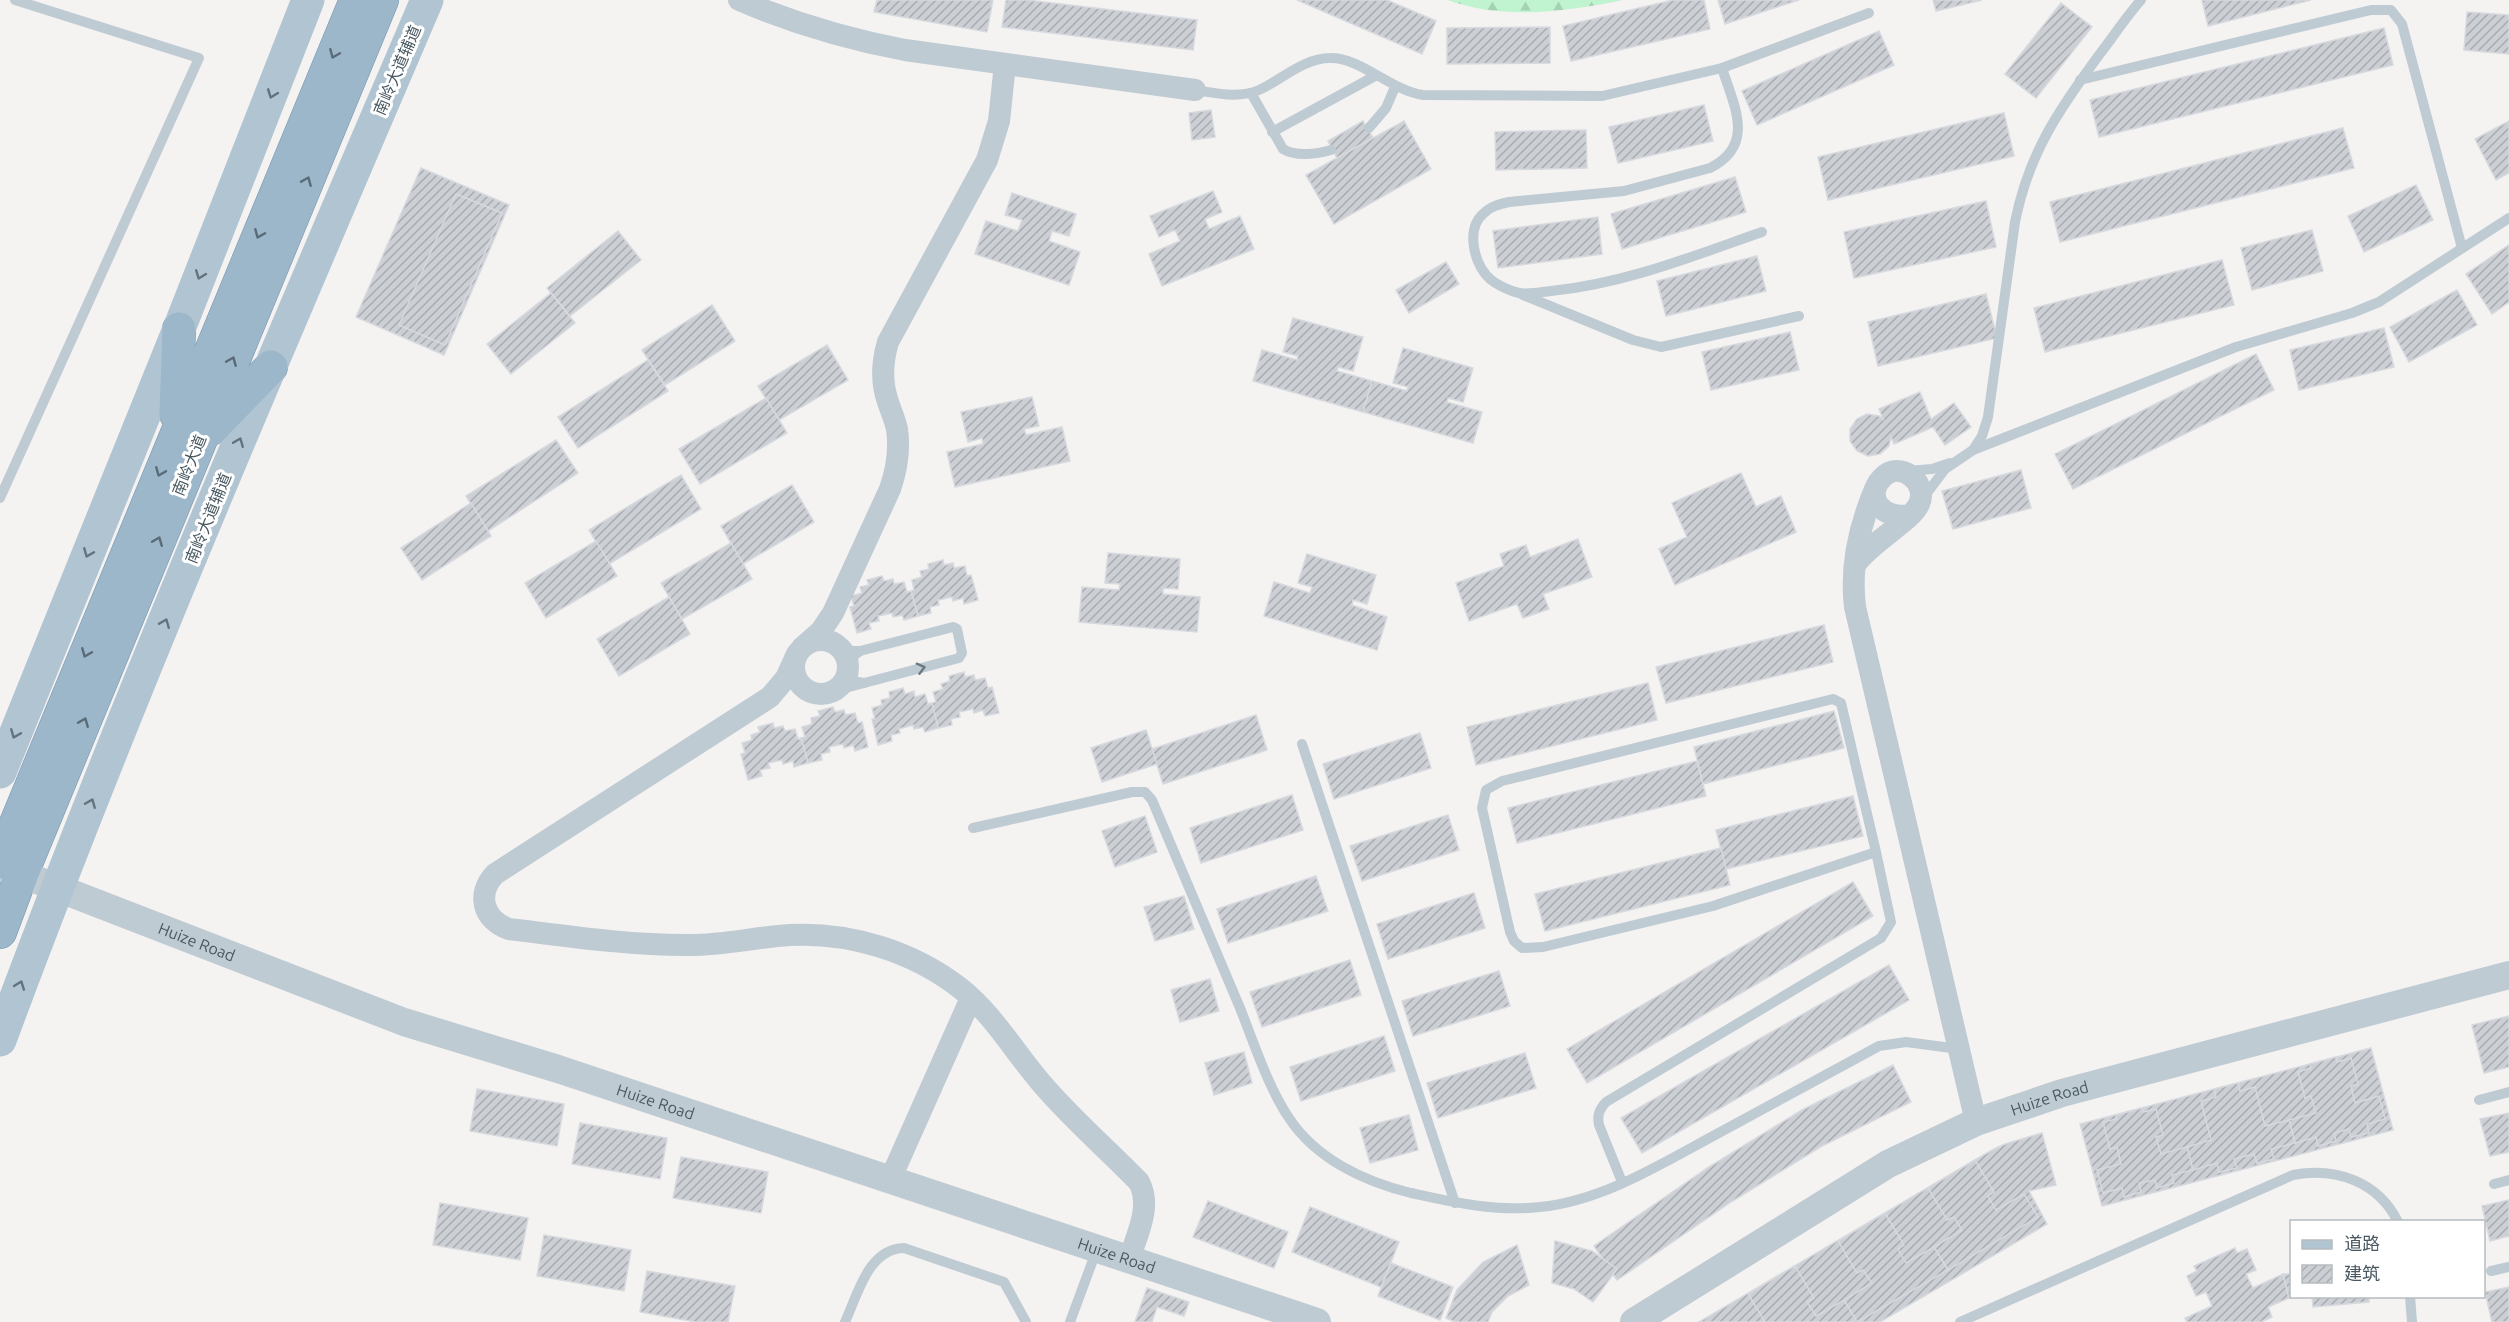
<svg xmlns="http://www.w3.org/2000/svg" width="2509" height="1322" viewBox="0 0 2509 1322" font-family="Ubuntu,'Noto Sans SC',sans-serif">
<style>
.forest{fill:url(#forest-firs)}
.building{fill:url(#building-hatch);stroke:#d6d9de;stroke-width:1.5}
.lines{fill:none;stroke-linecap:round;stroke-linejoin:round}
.trunk-casing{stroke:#7394af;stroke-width:34}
.service{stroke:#bfcbd2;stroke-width:10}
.minor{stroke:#bfcbd2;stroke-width:22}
.tertiary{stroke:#bfcbd2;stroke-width:28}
.primary{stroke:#b1c4d2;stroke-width:33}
.trunk{stroke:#9cb6ca;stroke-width:33}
.oneway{stroke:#596b76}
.oneway2{stroke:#62737d}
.oneway3{stroke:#6c7a83}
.labels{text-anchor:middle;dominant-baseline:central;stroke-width:6;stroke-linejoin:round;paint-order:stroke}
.street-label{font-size:16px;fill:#485861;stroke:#fff}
</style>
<defs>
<pattern id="forest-firs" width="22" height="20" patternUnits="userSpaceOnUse" patternTransform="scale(1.5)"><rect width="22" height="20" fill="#c0f3cf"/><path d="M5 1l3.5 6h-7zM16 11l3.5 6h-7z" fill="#a6d2b4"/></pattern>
<pattern id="building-hatch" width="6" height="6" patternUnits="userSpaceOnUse" patternTransform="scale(1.5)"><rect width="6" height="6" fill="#ccd0d5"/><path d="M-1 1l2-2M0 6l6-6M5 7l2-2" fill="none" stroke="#a8acb0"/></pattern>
</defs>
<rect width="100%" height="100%" fill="#f5f2f2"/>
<path class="forest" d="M1447 0H1623C1566 12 1503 20 1447 0Z"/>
<g class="building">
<path d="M877 0H993L987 32 874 12Z"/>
<path d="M1006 0H1027L1197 20 1193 50 1002 27Z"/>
<path d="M1297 0H1387L1436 21 1422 54Z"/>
<path d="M1673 0H1704L1710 29 1571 61 1563 26Z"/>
<path d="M1718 0H1799L1725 24Z"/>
<path d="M1933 0H1982L1936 11Z"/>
<path d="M2202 0H2311L2208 26Z"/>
<path d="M2061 3 2092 27 2036 98 2005 74Z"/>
<path d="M2467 12 2509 15V54L2464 50Z"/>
<path d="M1550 27V63L1447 64V28Z"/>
<path d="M2384 28 2393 65 2099 137 2090 100Z"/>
<path d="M1879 31 1894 65 1757 125 1742 91Z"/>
<path d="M1704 105 1713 141 1618 163 1609 127Z"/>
<path d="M1211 110 1215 137 1192 140 1189 113Z"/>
<path d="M2004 113 2014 156 1828 200 1818 157Z"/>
<path d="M1363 121 1373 138 1337 158 1328 141Z"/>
<path d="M1404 121 1431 169 1334 224 1306 175Z"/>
<path d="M2509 121V173L2496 180 2475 139Z"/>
<path d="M2343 128 2354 168 2060 242 2050 202Z"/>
<path d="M1586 130 1587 168 1496 170 1495 132Z"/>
<path d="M421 168 509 205 444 355 356 317Z"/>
<path d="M1735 177 1746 212 1622 249 1611 214Z"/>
<path d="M2416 185 2433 220 2364 252 2348 216Z"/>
<path d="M1213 191 1222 212 1205 219 1209 229 1240 216 1254 249 1162 286 1149 254 1180 241 1175 230 1159 237 1150 216Z"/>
<path d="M1012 193 1076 214 1069 236 1052 231 1049 241 1080 252 1069 285 975 254 986 221 1018 231 1022 220 1005 215Z"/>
<path d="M456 194 502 213 445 345 399 325Z"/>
<path d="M1986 201 1996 247 1854 278 1844 232Z"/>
<path d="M1598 217 1602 254 1498 268 1493 231Z"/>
<path d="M2312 230 2323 271 2252 290 2241 248Z"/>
<path d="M618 231 641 260 570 316 547 288Z"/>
<path d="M2509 245V302L2492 314 2466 274Z"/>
<path d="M1757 256 1766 291 1666 316 1657 281Z"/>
<path d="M2222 260 2234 305 2045 352 2034 308Z"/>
<path d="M1446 262 1459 284 1409 313 1396 290Z"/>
<path d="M2457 290 2477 325 2409 362 2390 327Z"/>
<path d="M551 293 575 323 511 374 487 344Z"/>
<path d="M1986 294 1997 338 1878 366 1868 322Z"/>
<path d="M712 305 735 341 665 385 642 350Z"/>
<path d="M1293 318 1363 337 1353 371 1338 367 1337 371 1372 381 1363 412 1253 381 1262 350 1297 360 1298 356 1283 352Z"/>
<path d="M2384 328 2394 367 2299 390 2290 350Z"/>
<path d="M1790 332 1799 370 1711 390 1702 352Z"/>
<path d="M827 345 848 380 779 420 758 386Z"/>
<path d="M1403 348 1473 368 1463 402 1448 398 1447 402 1482 412 1473 443 1363 412 1372 381 1407 391 1408 387 1393 383Z"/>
<path d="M2256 354 2274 390 2073 489 2055 454Z"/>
<path d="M648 360 668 391 578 448 558 417Z"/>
<path d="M1920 392 1931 419 1954 403 1971 427 1945 445 1933 427 1894 444 1891 437 1889 446 1880 454 1868 456 1857 451 1850 441V429L1857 419 1867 414 1879 416 1883 419 1879 409Z"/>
<path d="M1032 397 1039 426 1024 429 1026 435 1062 427 1070 461 955 487 947 452 983 444 982 438 968 442 961 412Z"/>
<path d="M766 398 787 433 700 484 679 449Z"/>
<path d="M556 440 578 473 488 531 466 496Z"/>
<path d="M2021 470 2031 508 1953 529 1942 491Z"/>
<path d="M1741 473 1756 507 1781 496 1796 532 1675 585 1659 549 1687 537 1672 503Z"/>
<path d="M681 475 701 509 609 564 589 530Z"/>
<path d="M792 485 814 522 743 564 721 526Z"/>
<path d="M471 503 491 536 422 580 401 548Z"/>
<path d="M1578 539 1592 577 1543 594 1549 609 1523 618 1517 604 1469 621 1456 583 1504 566 1500 554 1526 545 1530 557Z"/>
<path d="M596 541 617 576 546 618 525 583Z"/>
<path d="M731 543 752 579 682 619 661 583Z"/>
<path d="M1108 553 1180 559 1178 589 1163 588V594L1200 597 1197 632 1079 622 1082 587 1119 590 1120 584 1105 583Z"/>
<path d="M1307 554 1376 575 1367 604 1353 600 1352 605 1387 617 1377 650 1264 616 1274 582 1310 593 1312 587 1298 583Z"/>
<path d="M943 560 944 565 953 563 954 568 965 566 967 576 971 575 978 600 964 604 963 598 953 601 952 597 938 600 939 605 930 607 931 613 918 616 911 591 914 590 912 580 922 577 920 571 929 569 928 564Z"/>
<path d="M882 576 884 581 893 579 894 584 904 582 907 592 911 591 918 616 904 620 902 615 893 617 892 613 878 616 879 621 869 623 871 629 857 633 850 607 854 606 851 596 862 593 860 587 869 585 867 580Z"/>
<path d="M669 597 690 634 619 676 597 639Z"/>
<path d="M1824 625 1833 662 1666 703 1656 667Z"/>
<path d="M964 672 965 677 974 675 975 680 985 678 988 688 992 687 999 713 985 716 983 710 974 713 973 709 959 712 960 717 951 719 952 725 938 728 932 703 936 702 933 692 943 689 941 684 950 681 949 676Z"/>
<path d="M1648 683 1657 720 1476 765 1467 727Z"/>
<path d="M903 688 905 694 914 691 915 697 925 694 928 704 932 703 938 728 925 732 923 727 914 729 913 725 899 729 900 733 891 735 892 741 878 745 872 719H875L872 708 882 705 881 700 890 698 889 692Z"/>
<path d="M833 707 835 712 844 710 845 715 855 713 858 723 862 722 868 747 855 751 853 745 844 748 843 744 829 747 830 752 821 754 822 760 808 763 801 738 805 737 802 727 812 724 811 718 820 716 818 711Z"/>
<path d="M1834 711 1844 748 1703 784 1694 747Z"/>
<path d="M1256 715 1267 750 1163 784 1152 749Z"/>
<path d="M773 723 774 728 783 726 785 731 795 729 798 739 801 738 808 763 794 767 793 761 783 764 782 760 768 763 770 768 760 770 762 776 748 780 741 754 745 753 742 743 752 740 751 735 760 732 758 727Z"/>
<path d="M1146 730 1157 764 1102 782 1091 748Z"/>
<path d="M1420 733 1431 768 1334 799 1323 764Z"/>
<path d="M1697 761 1706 796 1517 843 1508 808Z"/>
<path d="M1292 795 1303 830 1201 863 1190 828Z"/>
<path d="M1853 796 1863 836 1726 869 1716 830Z"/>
<path d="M1448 815 1459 850 1362 881 1350 846Z"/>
<path d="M1145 816 1157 852 1115 867 1102 831Z"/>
<path d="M1721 848 1730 885 1545 931 1535 894Z"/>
<path d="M1316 876 1328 911 1228 943 1217 909Z"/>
<path d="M1853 882 1873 916 1587 1083 1567 1049Z"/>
<path d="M1474 893 1485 928 1388 959 1377 924Z"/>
<path d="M1184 896 1194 929 1155 941 1144 907Z"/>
<path d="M1350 960 1361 995 1262 1027 1250 992Z"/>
<path d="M1889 965 1909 1000 1642 1153 1621 1118Z"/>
<path d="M1499 971 1510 1006 1413 1036 1402 1001Z"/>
<path d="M1210 979 1219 1011 1180 1022 1171 990Z"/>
<path d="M2509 1016V1067L2484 1073 2472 1025Z"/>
<path d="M1384 1036 1395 1071 1301 1101 1290 1067Z"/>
<path d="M2371 1048 2393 1130 2102 1206 2080 1124Z"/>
<path d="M1244 1052 1252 1083 1214 1095 1205 1063Z"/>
<path d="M1525 1053 1536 1088 1438 1118 1427 1083Z"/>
<path d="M2336 1057 2337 1062 2351 1058 2358 1084 2351 1086 2355 1103 2379 1096 2385 1119 2367 1124 2369 1133 2351 1137 2349 1129 2334 1133 2336 1141 2318 1146 2316 1137 2295 1143 2289 1120 2316 1113 2311 1096 2305 1098 2298 1072 2311 1068 2310 1064Z"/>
<path d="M1893 1065 1911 1102 1822 1146 1731 1202 1617 1280 1594 1246 1709 1167 1802 1110Z"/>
<path d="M2238 1083 2240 1091 2255 1087 2265 1126 2289 1120 2295 1143 2271 1149 2274 1159 2257 1163 2254 1154 2234 1159 2237 1168 2219 1172 2217 1163 2193 1170 2187 1147 2211 1140 2201 1101 2216 1097 2214 1089Z"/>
<path d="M477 1089 564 1104 557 1146 470 1131Z"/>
<path d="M2142 1108 2143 1112 2156 1109 2163 1135 2156 1137 2161 1154 2187 1147 2193 1170 2172 1175 2174 1183 2157 1188 2155 1180 2139 1183 2141 1192 2124 1197 2122 1188 2103 1193 2097 1170 2121 1164 2117 1147 2110 1149 2103 1122 2117 1119 2116 1115Z"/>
<path d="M2509 1113V1152L2490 1156 2480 1119Z"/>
<path d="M1409 1115 1418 1150 1370 1163 1360 1128Z"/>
<path d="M580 1123 667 1138 660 1179 572 1164Z"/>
<path d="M2042 1133 2056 1185 2029 1191 2047 1224 1880 1322H1699L1992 1150 2005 1144Z"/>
<path d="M681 1157 768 1172 761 1213 673 1198Z"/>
<path d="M1975 1160 1994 1192 1988 1196 1996 1210 2024 1194 2038 1217 1948 1270 1934 1247 1962 1230 1954 1217 1947 1220 1928 1188Z"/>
<path d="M2509 1200V1236L2490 1241 2482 1206Z"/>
<path d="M1208 1201 1288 1232 1274 1268 1193 1237Z"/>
<path d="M440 1203 528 1218 520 1260 433 1245Z"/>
<path d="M1310 1207 1399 1242 1381 1287 1292 1252Z"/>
<path d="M1885 1213 1904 1245 1898 1249 1906 1263 1934 1247 1948 1270 1857 1322 1844 1300 1872 1283 1863 1270 1857 1273 1838 1241Z"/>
<path d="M544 1235 631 1250 624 1291 537 1276Z"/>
<path d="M1555 1241 1592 1251 1617 1269 1593 1302 1574 1289 1552 1283Z"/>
<path d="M1517 1245 1529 1285 1508 1296 1492 1312 1488 1322H1455L1446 1318 1457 1290 1483 1262Z"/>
<path d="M2235 1248 2237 1253 2247 1249 2256 1270 2246 1274 2253 1288 2283 1274 2289 1298 2268 1307 2272 1317 2261 1322H2187L2185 1318 2212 1306 2206 1292 2196 1296 2187 1276 2197 1271 2194 1266Z"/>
<path d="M1391 1263 1453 1287 1440 1320 1378 1296Z"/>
<path d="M1795 1266 1814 1298 1807 1302 1816 1316 1844 1300 1857 1322H1765L1748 1294Z"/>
<path d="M647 1271 735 1286 728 1322H696L640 1312Z"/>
<path d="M2283 1274H2292V1296H2309L2289 1298Z"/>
<path d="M2509 1287V1322H2492L2485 1292Z"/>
<path d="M1147 1288 1189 1302 1184 1316 1157 1307 1152 1322H1135Z"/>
<path d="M2312 1296H2369V1302L2313 1307Z"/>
</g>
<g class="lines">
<defs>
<g id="trunk">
<path d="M176 414 179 329"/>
<path d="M211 429 271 367"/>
<path d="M0 862 356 0"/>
<path d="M0 932 22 873 382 0"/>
</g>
</defs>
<use href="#trunk" class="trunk-casing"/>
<g class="service">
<path d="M1722 68C1734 106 1756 145 1710 168L1624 191 1509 202C1500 204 1491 206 1484 213 1465 229 1474 264 1490 279 1497 285 1510 291 1519 293 1528 295 1541 292 1551 291 1624 284 1693 256 1762 232"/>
<path d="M2080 80 2371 10H2391L2402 24 2462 248"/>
<path d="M1195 90C1216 93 1238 99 1259 90 1281 80 1304 58 1330 58 1360 57 1390 90 1423 95L1602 96 1722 68 1869 13"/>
<path d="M1251 93 1283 149C1296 157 1317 154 1331 150"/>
<path d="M1369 128 1386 108 1395 87"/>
<path d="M1272 132 1375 76"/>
<path d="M1523 295 1633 340 1661 347 1799 316"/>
<path d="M1973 450 2236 347 2352 313 2379 302 2509 218"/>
<path d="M1907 471 1932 469 1950 463"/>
<path d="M1924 497 1945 469 1973 450 1982 436 1988 417 2015 222C2029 153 2058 111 2099 55 2113 37 2126 17 2141 0"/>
<path d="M0 498 199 58 15 0"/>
<path d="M860 651 852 657 848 673 852 681 864 683"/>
<path d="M830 692 959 658 962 653 957 629 953 627 860 651H849L837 645"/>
<path d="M1302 744 1455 1203"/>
<path d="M973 828 1132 792H1145L1152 800C1181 869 1211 939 1240 1008 1254 1043 1268 1087 1289 1118 1316 1159 1365 1182 1411 1193 1453 1202 1496 1212 1540 1207 1602 1201 1661 1164 1715 1135 1770 1105 1824 1076 1879 1046L1906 1042 1959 1049"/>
<path d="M2479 1100 2509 1092"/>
<path d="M1622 1182 1599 1125C1597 1115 1599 1110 1606 1102L1881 938 1891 922 1876 852 1713 906 1543 947 1522 948 1514 941 1510 932 1482 808 1486 790 1502 781 1833 699 1841 703 1876 852"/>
<path d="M2494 1184 2509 1180"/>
<path d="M2491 1271 2509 1267"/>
<path d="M2410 1296 2412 1322"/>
<path d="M845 1322C858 1294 868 1249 904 1248L1004 1282 1026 1322"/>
<path d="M1070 1322 1097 1249"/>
<path d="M1960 1322 2293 1175C2335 1167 2378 1181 2398 1222"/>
</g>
<g class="minor">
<path d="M739 0C793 23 847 39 905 50L1195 90"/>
<path d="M1875 489C1859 527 1850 566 1855 607L1976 1122"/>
<path d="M1855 565C1869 543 1911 522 1919 504 1929 482 1899 459 1882 478 1863 498 1884 520 1909 515"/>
<circle cx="821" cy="667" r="27"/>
<path d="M803 647 821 631 833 613 890 489C897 469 900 450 897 429 895 420 891 411 888 402 881 382 882 362 888 342L987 160 999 121 1005 64"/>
<path d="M797 654 786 678 770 697 495 874C476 894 483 920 509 929 567 936 626 945 685 945 721 946 755 937 790 935 850 932 912 951 960 988 994 1015 1015 1053 1043 1085 1073 1120 1107 1149 1139 1182 1152 1207 1137 1234 1129 1260"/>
<path d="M890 1180 971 998"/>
</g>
<g class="tertiary">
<path id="s1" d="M1 866 404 1022 558 1069 1317 1322"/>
<path id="s2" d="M1634 1322 1888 1164 1976 1122 2062 1093 2509 975"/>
</g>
<g class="primary">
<path d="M0 772 179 329 308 0"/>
<path d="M0 1040C130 689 280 344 427 0"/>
</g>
<use href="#trunk" class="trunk"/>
</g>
<defs><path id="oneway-chevron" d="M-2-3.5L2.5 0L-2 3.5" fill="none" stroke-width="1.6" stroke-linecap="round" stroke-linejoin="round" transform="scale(1.5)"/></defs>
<g class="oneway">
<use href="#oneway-chevron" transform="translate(334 54) rotate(113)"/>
<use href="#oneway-chevron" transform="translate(307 181) rotate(-67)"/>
<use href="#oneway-chevron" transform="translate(259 234) rotate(113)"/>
<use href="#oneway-chevron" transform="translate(232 361) rotate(-67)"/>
<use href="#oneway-chevron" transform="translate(160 472) rotate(112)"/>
<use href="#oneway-chevron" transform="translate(158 541) rotate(-68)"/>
<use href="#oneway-chevron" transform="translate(86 653) rotate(112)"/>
<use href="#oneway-chevron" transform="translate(84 722) rotate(-68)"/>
</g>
<g class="oneway2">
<use href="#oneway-chevron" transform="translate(272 94) rotate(111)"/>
<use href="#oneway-chevron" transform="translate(200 275) rotate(111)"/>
<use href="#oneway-chevron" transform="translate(239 442) rotate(-68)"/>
<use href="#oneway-chevron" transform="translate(88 553) rotate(112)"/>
<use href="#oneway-chevron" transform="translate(165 623) rotate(-68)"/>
<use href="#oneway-chevron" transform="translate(15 734) rotate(112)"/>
<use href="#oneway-chevron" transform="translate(91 803) rotate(-68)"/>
<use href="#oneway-chevron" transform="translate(20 985) rotate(-70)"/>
</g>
<use class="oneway3" href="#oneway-chevron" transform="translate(921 668) rotate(-15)"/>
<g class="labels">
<g class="street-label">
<text transform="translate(397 70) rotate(-67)">南岭大道辅道</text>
<text transform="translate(189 465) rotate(-68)">南岭大道</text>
<text transform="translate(208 518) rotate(-68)">南岭大道辅道</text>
<text stroke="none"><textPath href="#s1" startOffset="210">Huize Road</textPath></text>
<text stroke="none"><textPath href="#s2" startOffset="474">Huize Road</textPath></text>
<text stroke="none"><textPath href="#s1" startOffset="696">Huize Road</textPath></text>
<text stroke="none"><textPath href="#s1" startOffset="1182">Huize Road</textPath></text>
</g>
</g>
<rect x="2290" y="1220" width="195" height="78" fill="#ffffff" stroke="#b6bcc0" stroke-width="1.5"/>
<rect x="2302" y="1240" width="30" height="9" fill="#b1c4d2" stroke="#b6bcc0" stroke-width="1.5"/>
<text x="2344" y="1250" font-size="18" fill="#485861">道路</text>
<rect x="2302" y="1265" width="30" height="18" fill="url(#building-hatch)" stroke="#b6bcc0" stroke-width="1.5"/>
<text x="2344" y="1280" font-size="18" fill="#485861">建筑</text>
</svg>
